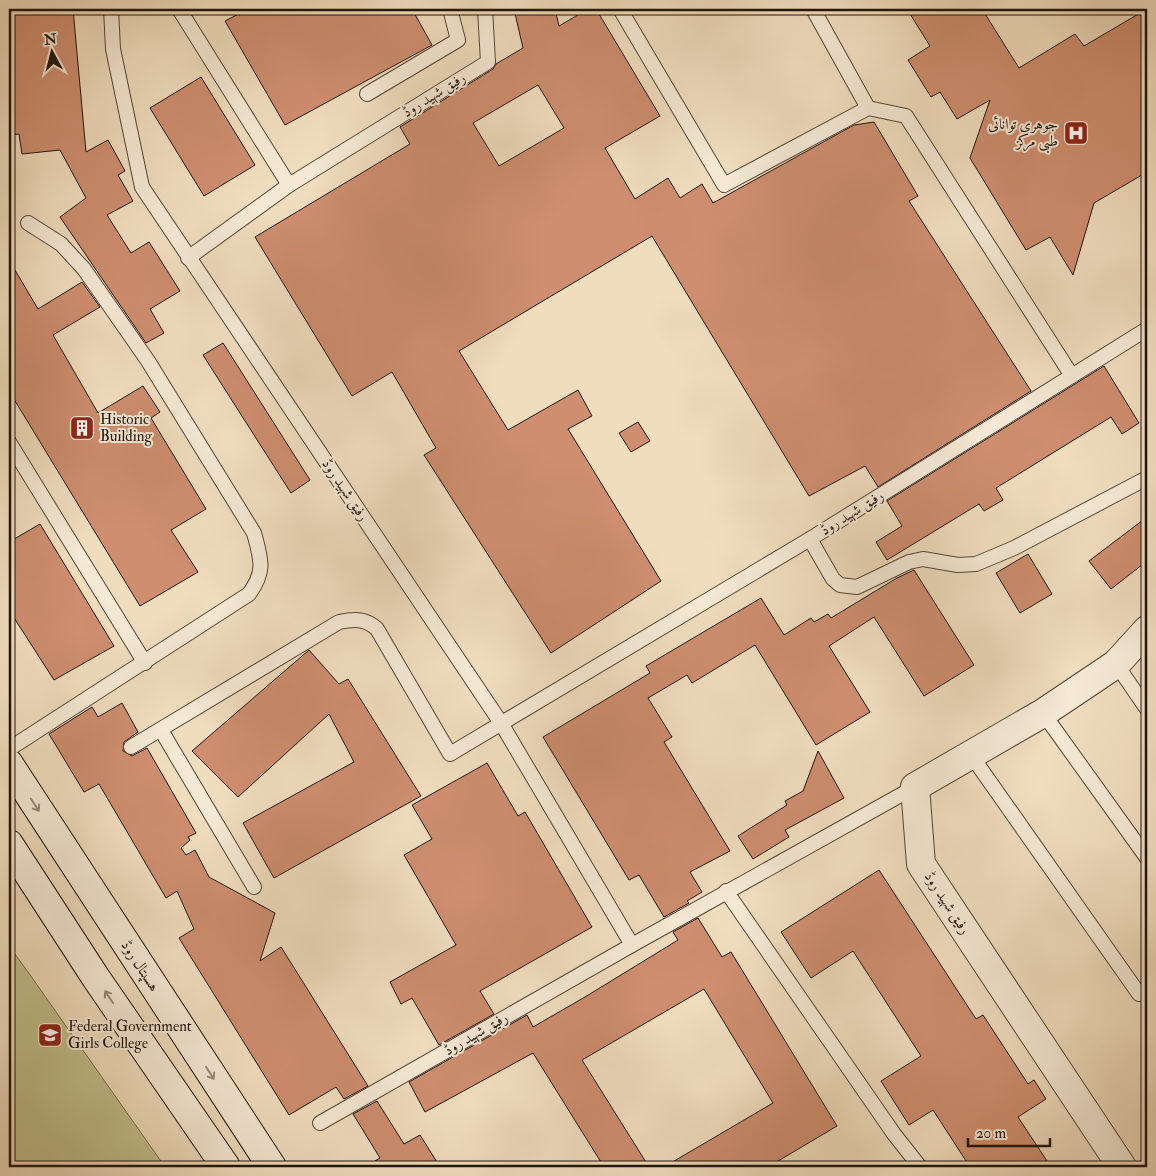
<svg xmlns="http://www.w3.org/2000/svg" width="1156" height="1176" viewBox="0 0 1156 1176" font-family="'IM FELL Double Pica',Amiri,serif">
<style>
.green{fill:#c0bf8c;stroke:#706a4c}
.building{fill:#ce8e6f;stroke:#1f140b;fill-rule:evenodd}
.lines{fill:none;stroke-linecap:round;stroke-linejoin:round}
.service-casing{stroke:#534638;stroke-width:16}
.minor-casing{stroke:#534638;stroke-width:30}
.secondary-casing{stroke:#1f140b;stroke-width:30}
.service{stroke:#f5e9d5;stroke-width:14}
.minor{stroke:#f5e9d5;stroke-width:28}
.secondary{stroke:#f5e9d5;stroke-width:28}
.oneway{stroke:#95897a}
.labels{text-anchor:middle;dominant-baseline:central;stroke-width:4;stroke-linejoin:round;paint-order:stroke}
.street-label{font-size:15px;fill:#1f140b;stroke:#f5e9d5}
.poi-label{font-size:15px;fill:#1f140b;stroke:#f5e9d5;text-anchor:start}
</style>
<rect width="100%" height="100%" fill="#f0ddbe"/>
<filter id="stains"><feTurbulence type="fractalNoise" baseFrequency=".004" numOctaves="4"/><feColorMatrix values="0 0 0 0 .2 0 0 0 0 .09 0 0 0 0 .02 0 0 0 .5 -.17"/></filter>
<radialGradient id="worn" r=".72"><stop offset=".6" stop-color="#630" stop-opacity="0"/><stop offset="1" stop-color="#630" stop-opacity=".3"/></radialGradient>
<path class="green" d="M9 946 28 972 165 1167H9Z"/>
<g class="building">
<path d="M9 9H73L86 152 108 140 125 171 118 175 133 201 107 215 131 253 149 242 180 291 150 309 164 333 146 343 60 217 86 198 60 150 22 154 19 134 9 135Z"/>
<path d="M248 9H412L432 45 285 125 225 21Z"/>
<path d="M514 9H555L559 26 588 9H596L660 116 605 148 635 199 668 178 680 198 702 184 713 203 854 125 874 122 918 196 909 201 1031 391 878 487 865 466 809 496 652 236 459 351 508 430 578 390 592 416 568 429 661 581 551 653 424 455 436 448 392 372 352 396 255 237 410 144 400 127 493 69 496 64 523 48ZM538 85 564 128 499 166 473 123Z"/>
<path d="M907 9H982L1019 68 1075 34 1084 46 1147 9V172L1094 203 1073 275 1050 237 1026 250 970 158 990 100 957 119 940 92 931 97 908 60 930 46Z"/>
<path d="M201 77 255 165 204 196 150 108Z"/>
<path d="M9 260 38 309 82 282 100 307 53 335 98 413 143 386 160 412 151 418 206 509 171 530 198 572 140 606 9 391Z"/>
<path d="M223 343 310 480 291 493 203 355Z"/>
<path d="M1104 366 1139 423 1122 434 1111 417 996 488 1003 500 984 511 979 504 887 560 876 542 902 526 887 501Z"/>
<path d="M638 422 650 441 631 452 619 433Z"/>
<path d="M1147 517V561L1111 589 1089 561Z"/>
<path d="M40 524 114 646 54 680 9 610V542Z"/>
<path d="M1028 554 1052 594 1020 613 996 573Z"/>
<path d="M914 570 974 665 924 696 874 617 829 646 870 712 816 745 755 645 692 683 687 675 648 698 672 737 664 742 730 851 690 872 702 892 687 901 689 903 664 917 639 875 629 880 543 737 650 673 646 666 761 598 784 635 811 618 814 622 828 614 831 618 897 578Z"/>
<path d="M309 650 339 684 348 679 421 796 274 878 243 823 354 762 329 714 238 797 192 751Z"/>
<path d="M122 703 138 732 124 742 123 751 132 756 147 748 196 833 188 837 190 840 181 848 186 855 195 850 209 877 275 913 260 961 281 947 368 1086 344 1099 336 1087 289 1115 179 938 194 929 177 891 166 898 99 784 84 792 49 734 92 707 98 717Z"/>
<path d="M818 751 844 798 785 830 789 837 753 859 738 836 787 805 785 801 803 791Z"/>
<path d="M487 763 518 816 525 812 592 927 480 991 494 1014 439 1045 412 998 401 1004 390 982 456 945 404 855 432 839 412 805Z"/>
<path d="M879 870 976 1019 983 1015 1028 1084 1034 1080 1046 1099 1018 1117 1051 1167H970L933 1110 909 1125 881 1081 921 1056 853 951 811 978 781 932Z"/>
<path d="M698 918 722 957 731 952 837 1126 768 1167H664L773 1103 704 989 582 1060 649 1167H604L533 1053 425 1112 409 1082 527 1015 533 1027 585 997 678 940 673 932Z"/>
<path d="M377 1101 404 1144 420 1135 440 1167H365L380 1158 353 1114Z"/>
</g>
<g class="lines">
<defs>
<g id="service">
<path d="M111 9 113 49 142 187 501 723 632 945 915 787"/>
<path d="M179 9 289 185"/>
<path d="M620 9 724 185 868 108 906 116 1072 376"/>
<path d="M813 9 868 108"/>
<path d="M367 94 458 40 450 9"/>
<path d="M188 258 289 185 488 62 485 9"/>
<path d="M9 442 145 663"/>
<path d="M810 539 833 579 840 585 857 587 909 562 923 559 958 565 976 564 1014 548 1147 478"/>
<path d="M1116 664 1147 709"/>
<path d="M1043 713 1147 858"/>
<path d="M161 730 254 887"/>
<path d="M131 747 339 622C354 619 365 618 377 629L450 754 810 539 1147 329"/>
<path d="M9 749 249 594C266 571 261 559 254 533L148 361 84 269 61 244 28 223"/>
<path d="M971 755 1139 994"/>
<path d="M726 891 894 1134 920 1167"/>
<path d="M320 1123 632 945"/>
</g>
<path id="minor" d="M1122 1167 921 864 915 787 1043 713 1116 664 1147 630"/>
<g id="secondary">
<path d="M9 764 272 1167"/>
<path d="M9 844 96 978 226 1167"/>
</g>
</defs>
<use href="#service" class="service-casing"/>
<use href="#minor" class="minor-casing"/>
<use href="#secondary" class="secondary-casing"/>
<use href="#service" class="service"/>
<use href="#minor" class="minor"/>
<use href="#secondary" class="secondary"/>
</g>
<defs><path id="oneway-shaft" d="M-6 0H5M1.5-3L5.5 0L1.5 3" fill="none" stroke-width="1.6" stroke-linecap="round" stroke-linejoin="round" transform="scale(1.25)"/></defs>
<g class="oneway">
<use href="#oneway-shaft" transform="translate(35 805) rotate(57)"/>
<use href="#oneway-shaft" transform="translate(109 997) rotate(-124)"/>
<use href="#oneway-shaft" transform="translate(210 1073) rotate(57)"/>
</g>
<defs>
<symbol id="hospital-square" viewBox="-11 -11 22 22"><rect x="-9" y="-9" width="18" height="18" rx="4" fill="#8f2418" stroke="#f5e9d5"/><path d="M-5-5h3v3.5h4V-5h3V5h-3V1.5h-4V5h-3Z" fill="#fff"/></symbol>
<symbol id="building-square" viewBox="-11 -11 22 22"><rect x="-9" y="-9" width="18" height="18" rx="4" fill="#8f2418" stroke="#f5e9d5"/><path d="M-4-6H4V6H1V3H-1V6H-4ZM-2.5-4.3h1.7v1.8h-1.7ZM.8-4.3h1.7v1.8H.8ZM-2.5-1h1.7V.8h-1.7ZM.8-1h1.7V.8H.8Z" fill="#fff"/></symbol>
<symbol id="school-square" viewBox="-11 -11 22 22"><rect x="-9" y="-9" width="18" height="18" rx="4" fill="#8f2418" stroke="#f5e9d5"/><path d="M0-5L7-2L0 1L-7-2ZM-4 1L0 2.5L4 1V4Q0 6-4 4Z" fill="#fff"/></symbol>
</defs>
<g fill-rule="evenodd">
<use href="#hospital-square" x="1062" y="119" width="28" height="28"/>
<use href="#building-square" x="68" y="414" width="28" height="28"/>
<use href="#school-square" x="36" y="1021" width="28" height="28"/>
</g>
<g class="labels">
<g class="street-label">
<text transform="translate(434 95) rotate(-32)">رفیق شہید روڈ</text>
<text transform="translate(345 490) rotate(56)">رفیق شہید روڈ</text>
<text transform="translate(852 513) rotate(-32)">رفیق شہید روڈ</text>
<text transform="translate(947 903) rotate(57)">رفیق شہید روڈ</text>
<text transform="translate(140 966) rotate(57)">ہسپتال روڈ</text>
<text transform="translate(476 1034) rotate(-30)">رفیق شہید روڈ</text>
</g>
<g class="poi-label">
<text x="1058" y="124" text-anchor="end">جوہری توانائی<tspan x="1058" dy="17">طبی مرکز</tspan></text>
<text x="100" y="419">Historic<tspan x="100" dy="17">Building</tspan></text>
<text x="68" y="1026">Federal Government<tspan x="68" dy="17">Girls College</tspan></text>
</g>
</g>
<rect width="1156" height="1176" fill="none" stroke="#f0ddbe" stroke-width="30"/>
<rect x="10" y="10" width="1136" height="1156" fill="none" stroke="#1f140b" stroke-width="2.5"/>
<rect x="15" y="15" width="1126" height="1146" fill="none" stroke="#1f140b"/>
<g transform="translate(52 52) rotate(353)" stroke="#f5e9d5" stroke-width="4" paint-order="stroke">
<path d="M0-4L9 19L0 12L-9 19Z" fill="#1f140b"/>
<text y="-8" font-size="14" font-weight="bold" text-anchor="middle" fill="#1f140b">N</text>
</g>
<path d="M968 1138v8h82v-8" fill="none" stroke="#1f140b" stroke-width="2.5"/>
<text x="976" y="1138" font-size="15" fill="#1f140b" stroke="#f5e9d5" stroke-width="4" paint-order="stroke">20 m</text>
<rect width="100%" height="100%" filter="url(#stains)"/>
<rect width="100%" height="100%" fill="url(#worn)"/>
</svg>
